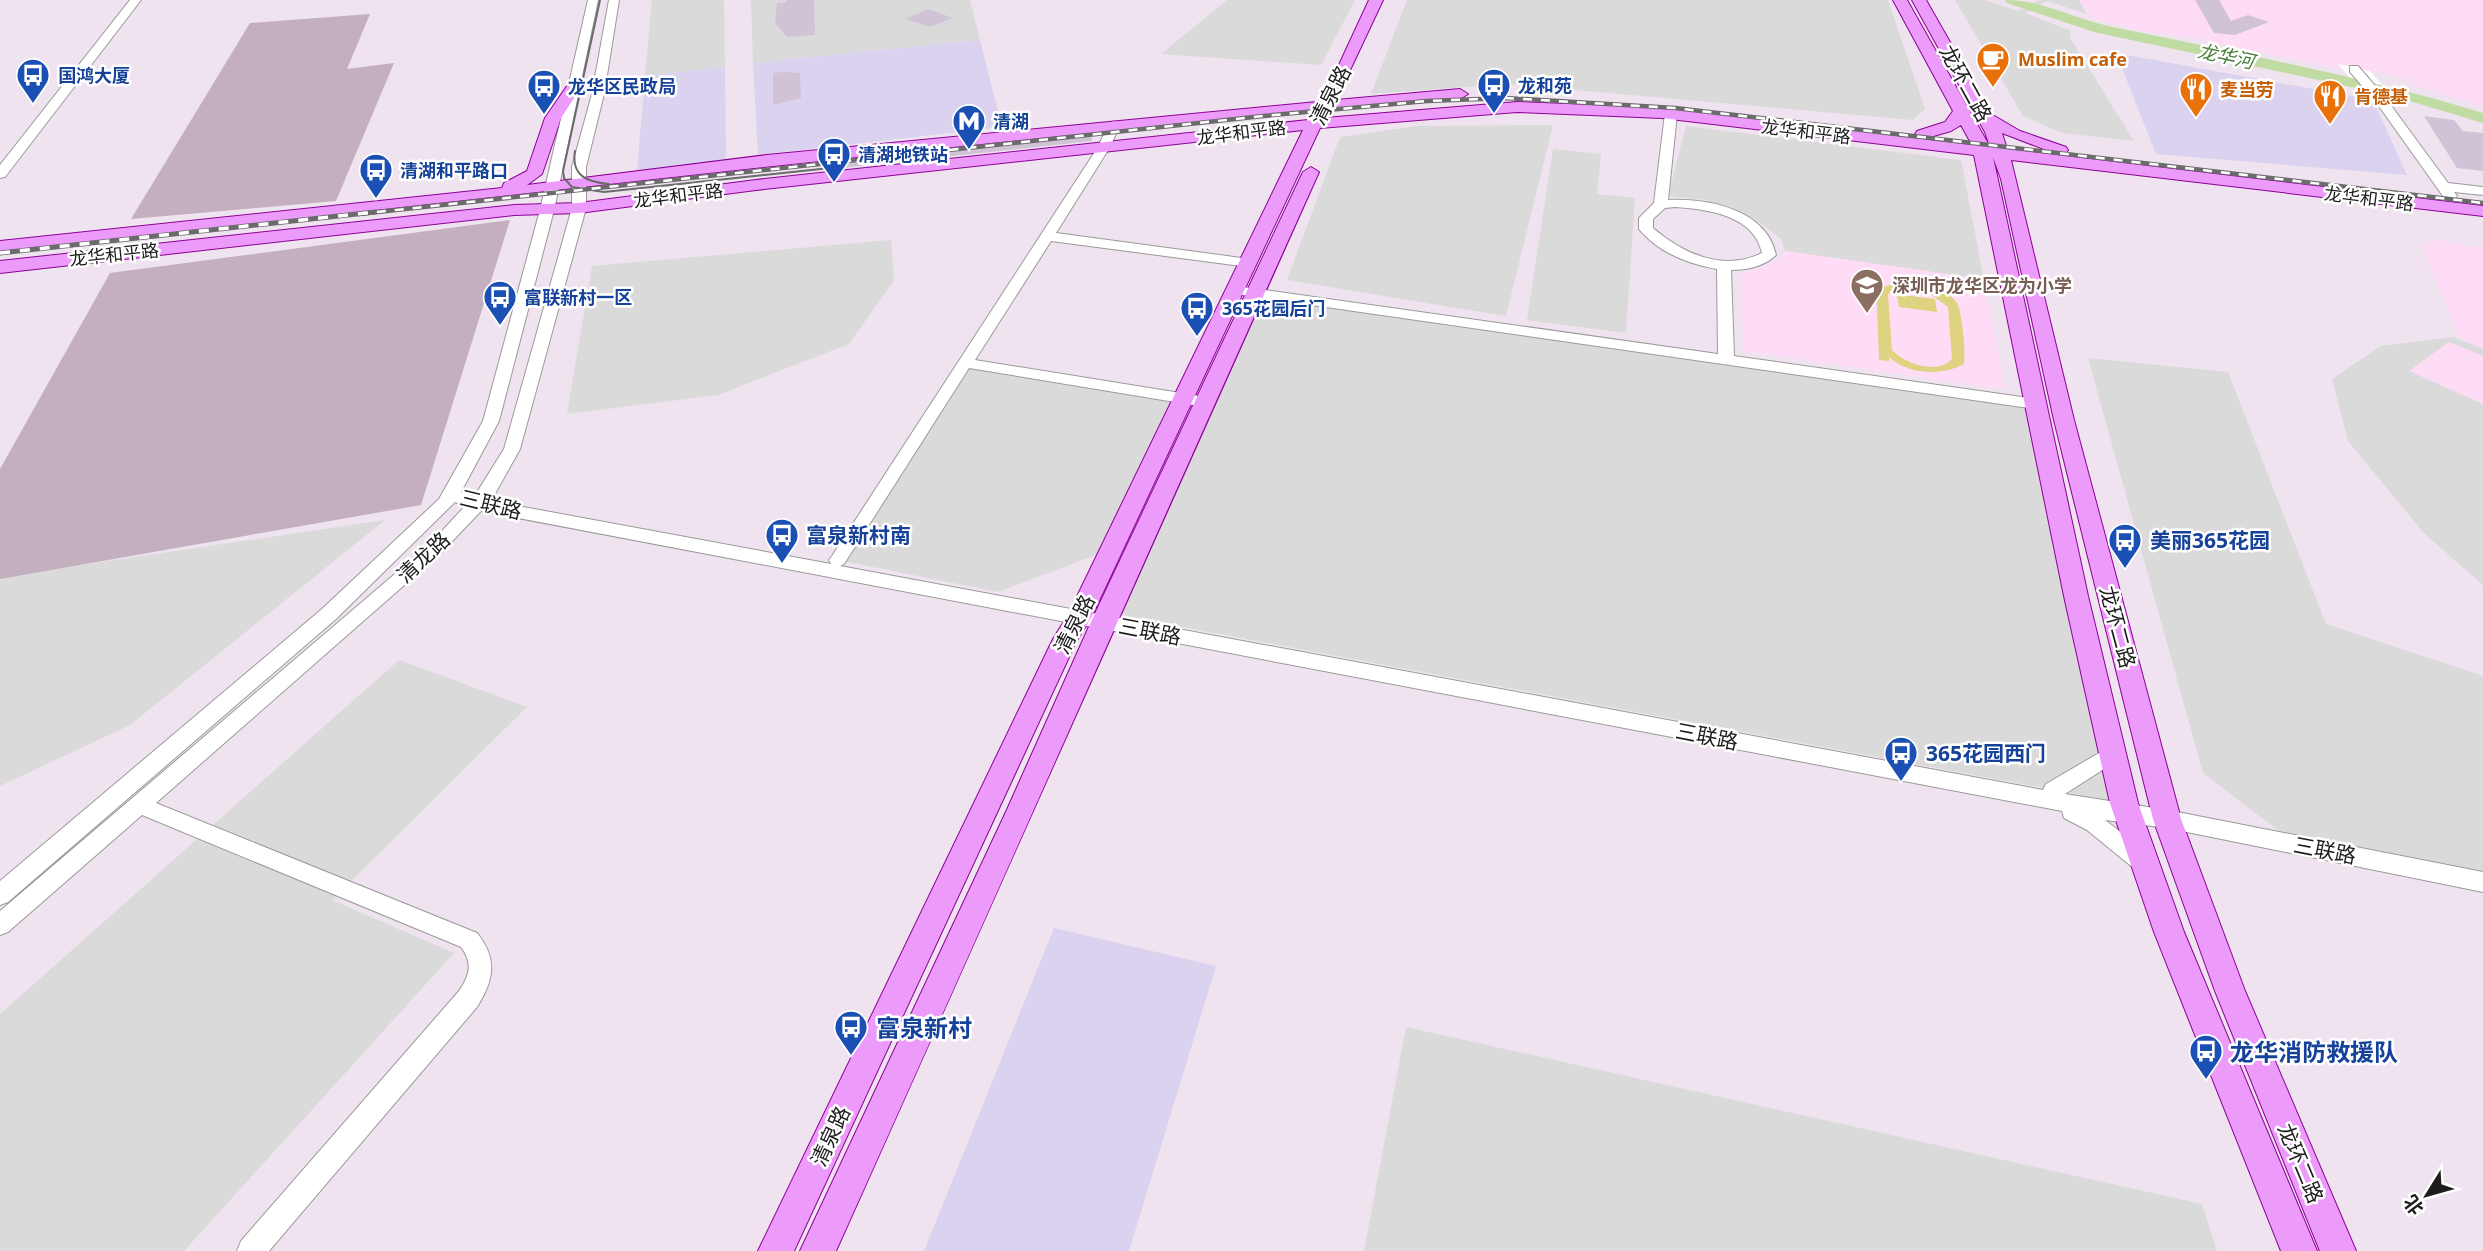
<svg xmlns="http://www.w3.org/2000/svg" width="2483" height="1251" viewBox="0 0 2483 1251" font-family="'Open Sans','Noto Sans SC',sans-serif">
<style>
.residential{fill:#dadadb}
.commercial{fill:#dbd2ef}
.education{fill:#ffdcf5}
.construction{fill:#c3afbd}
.pitch{fill:#ded381;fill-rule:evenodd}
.pier{fill:#fff}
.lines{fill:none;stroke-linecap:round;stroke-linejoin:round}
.river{fill:#c0dca3;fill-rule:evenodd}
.building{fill:#d0c3d5}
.minor-casing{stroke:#9a9a9a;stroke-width:2}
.major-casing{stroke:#8d0096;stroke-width:2}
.minor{fill:#fff;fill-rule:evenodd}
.major{fill:#ec9bfb;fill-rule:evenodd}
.tram{stroke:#6b6b6b;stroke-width:2}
.rail-far1-casing{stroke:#6b6b6b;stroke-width:4.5}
.rail-casing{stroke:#6b6b6b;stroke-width:5}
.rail-far1{stroke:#fff;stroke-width:2.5;stroke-dasharray:9;stroke-linecap:butt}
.rail{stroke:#fff;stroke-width:3.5;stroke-dasharray:10;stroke-linecap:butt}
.labels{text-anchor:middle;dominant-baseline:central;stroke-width:5;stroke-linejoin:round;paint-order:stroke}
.far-food-label{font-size:18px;font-weight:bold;fill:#c56008;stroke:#fff;text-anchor:start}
.far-transit-label{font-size:18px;font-weight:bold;fill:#164399;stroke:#fff;text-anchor:start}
.far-street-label{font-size:18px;fill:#1d1d1d;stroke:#fff}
.far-education-label{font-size:18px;font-weight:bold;fill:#785e54;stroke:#fff;text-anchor:start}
.far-water-label{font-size:19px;font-style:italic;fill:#487e39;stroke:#fff}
.street-label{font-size:21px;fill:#1d1d1d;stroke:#fff}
.transit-label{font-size:21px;font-weight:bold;fill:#164399;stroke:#fff;text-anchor:start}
.near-transit-label{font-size:24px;font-weight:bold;fill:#164399;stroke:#fff;text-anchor:start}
</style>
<rect width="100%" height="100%" fill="#eee3ee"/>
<g class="residential">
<path d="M652 0H724L725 67 645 76Z"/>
<path d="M751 0H970L980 40 753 63Z"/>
<path d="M1227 0H1355L1321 65 1161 54Z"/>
<path d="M1407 0H1888L1925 109 1913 120 1508 84 1371 94Z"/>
<path d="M1955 0H1985L2018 11 2040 0H2079L2087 14 2047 1 2025 13 2071 31 2070 38 2134 141 2062 133 2023 116Z"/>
<path d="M1553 125 1506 316 1287 280 1340 137 1418 126Z"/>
<path d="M1686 126 1961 160 1984 280 1785 251 1781 239 1762 224 1736 210 1706 200 1668 196Z"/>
<path d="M1553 149 1601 154 1597 194 1635 198 1626 333 1527 320Z"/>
<path d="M891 240 894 280 849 344 718 395 567 414 592 266Z"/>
<path d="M1256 291 2035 404 2124 803 1107 613Z"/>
<path d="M2453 337 2483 349V585L2424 533 2348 441 2332 379 2381 346Z"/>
<path d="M2088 358 2228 372 2326 624 2483 676V882L2297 845 2203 773Z"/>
<path d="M965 363 1184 399 1111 549 998 592 838 560Z"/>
<path d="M385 520 130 725 0 786V577Z"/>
<path d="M399 660 527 707 332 900 454 953 184 1251H0V1014Z"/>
<path d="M1406 1027 2202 1204 2217 1251H1364Z"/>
</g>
<g class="commercial">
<path d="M980 40 1002 127 758 155 753 63Z"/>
<path d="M2116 53 2373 100 2407 175 2156 154Z"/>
<path d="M725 67 726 159 637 170 645 76Z"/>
<path d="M1054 928 1216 966 1129 1251H924Z"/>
</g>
<g class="education">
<path d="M2079 0H2483V107L2409 84 2412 80 2340 64 2343 70 2204 40 2136 30 2095 19 2087 14Z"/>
<path d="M2434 239 2483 248V348L2460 338 2421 246Z"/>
<path d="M1785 251 1984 279 2006 390 1744 351 1740 274 1777 260Z"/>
<path d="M2449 342 2483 356V404L2409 371Z"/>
</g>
<g class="construction">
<path d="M370 14 347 69 394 63 336 201 131 219 250 23Z"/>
<path d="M510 220 421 505 0 579V469L110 273Z"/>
</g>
<g class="pitch">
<path d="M1876 283 1884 284 1885 287C1904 277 1944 284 1957 303 1962 311 1966 354 1964 364 1942 376 1908 375 1889 357V361L1879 360ZM1903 288 1929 293 1948 307 1952 359C1937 375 1905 364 1892 350L1888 295 1891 291Z"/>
<path d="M1897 294 1935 299 1937 312 1899 307Z"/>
</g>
<path class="pier" d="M2338 64 2370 71 2398 103 2364 95Z"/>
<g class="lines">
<path class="river" d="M2005 0C2043 0 2076 20 2113 27 2237 53 2362 76 2483 113V123L2393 96 2094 32 2007 3Z"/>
</g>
<g class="building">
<path d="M787 0H814L815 35 787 37 775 23 777 3 787 2Z"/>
<path d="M2195 0H2219L2231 21 2248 15 2269 22 2235 35 2214 33Z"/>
<path d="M929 9 952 18 930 27 905 19Z"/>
<path d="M784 72 800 73 801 98 773 105V73Z"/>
<path d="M2424 116 2454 120 2463 131 2483 133V171L2457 168Z"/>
<path d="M1091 136 1092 141 841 168V161Z"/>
</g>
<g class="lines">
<defs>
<g id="minor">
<path d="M130 0H141L5 177 0 178V165Z"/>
<path d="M588 0H598L554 210 499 421 461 492 474 497 504 449 572 208V167L592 94 609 0H619L604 94 586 167V208L520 449 491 501 831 564 829 560 832 556 1098 147 1108 125 1114 121 1120 125 1110 147 1056 233 1249 259 1256 263 1249 267 1051 241 975 360 1199 396 1207 401 1199 406 969 368 844 564 840 566 2043 790 2046 784 2111 746 2118 748 2121 754 2118 760 2065 794 2167 810 2483 872V892L2167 828 2105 820 2152 856 2155 863 2152 870 2144 872 2136 870 2087 830 2064 818 2062 811 481 511 442 552 156 803 477 933C498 959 494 980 477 1007L269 1251H237L241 1241 459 991C470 975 473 963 461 947L142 815 8 932 0 935V911L430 544 465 506 455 502 336 619 8 902 0 905V881L322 609 439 499 483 421 540 210Z"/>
<path d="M2350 66H2358L2384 96 2448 183 2483 187V195L2454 192 2457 196 2455 199H2445L2376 102 2350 72Z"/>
<path d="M1671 110 1677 114 1668 200C1709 198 1767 210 1776 255 1765 266 1747 270 1731 270L1734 356 2035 399 2041 400 2043 404 2041 408 2035 409 1236 294 1229 290 1236 286 1718 354 1717 269C1688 264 1658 252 1639 229V218L1654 203 1665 114ZM1675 207C1707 209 1754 215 1762 253 1724 272 1683 254 1653 228V219L1665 208Z"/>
</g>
<g id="major">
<path d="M1369 0H1383L1336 100 1460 89 1468 94 1460 99 1328 110 1325 118 1517 102 1662 108 1972 145 1961 125 1951 131 1923 139 1915 134 1917 131 1945 122 1953 111 1893 0H1907L1990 147 1985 132 1912 0H1926L1991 114 2020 131 2066 147 2068 150 2066 153H2054L2002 133 2007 149 2483 206V216L2011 160 2074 420 2181 819 2245 991 2356 1251H2320L2215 991 2153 819 2054 420 2001 179 1993 157 2088 596 2138 803 2184 932 2317 1251H2281L2154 932 2110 803 2064 596 1974 155 1662 118 1517 112 1320 128 1091 618 1076 642 794 1251H758L1053 639 1068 615 1303 130 756 190 579 213 514 215 0 273V261L514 205 579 203 756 180 1308 120 1312 112C874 151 437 205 0 251V241L502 188 504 183 527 171 545 118 567 86 572 84 580 89 561 118 542 174 527 185 767 155 1317 102 1326 93Z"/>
<path d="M1311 167 1319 172C1157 531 998 892 836 1251H800L1005 814 1091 622 1303 172Z"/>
</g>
</defs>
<use href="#minor" class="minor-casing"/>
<use href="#major" class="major-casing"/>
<use href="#minor" class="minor"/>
<use href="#major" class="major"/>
<g class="tram">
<path d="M600 0 563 171 564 178 572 187 604 192 830 168"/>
<path d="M575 151C571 176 587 182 609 184"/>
</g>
<defs>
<path id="rail-far1" d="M359 214 1263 116 1427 101 1506 98 1675 108 2483 203"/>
<path id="rail" d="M0 253 375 212"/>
</defs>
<use href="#rail-far1" class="rail-far1-casing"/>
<use href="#rail" class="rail-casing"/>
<use href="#rail-far1" class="rail-far1"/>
<use href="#rail" class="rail"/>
</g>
<defs>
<symbol id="cafe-pin" viewBox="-11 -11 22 30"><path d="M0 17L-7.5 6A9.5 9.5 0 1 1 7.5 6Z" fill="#e8710a" stroke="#fff"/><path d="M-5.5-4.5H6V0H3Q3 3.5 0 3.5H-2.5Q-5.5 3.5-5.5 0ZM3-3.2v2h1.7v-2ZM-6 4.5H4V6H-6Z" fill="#fff"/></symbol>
<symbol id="bus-pin" viewBox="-11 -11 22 30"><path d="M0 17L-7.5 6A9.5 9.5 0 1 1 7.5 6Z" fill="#1a4fb4" stroke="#fff"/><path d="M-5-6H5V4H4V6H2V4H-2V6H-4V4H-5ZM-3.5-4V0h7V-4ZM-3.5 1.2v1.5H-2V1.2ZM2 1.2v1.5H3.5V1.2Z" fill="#fff"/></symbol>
<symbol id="restaurant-pin" viewBox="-11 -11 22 30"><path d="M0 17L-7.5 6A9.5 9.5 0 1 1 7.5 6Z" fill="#e8710a" stroke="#fff"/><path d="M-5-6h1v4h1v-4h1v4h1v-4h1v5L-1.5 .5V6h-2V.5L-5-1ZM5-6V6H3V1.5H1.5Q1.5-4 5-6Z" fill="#fff"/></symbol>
<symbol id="metro-pin" viewBox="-11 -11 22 30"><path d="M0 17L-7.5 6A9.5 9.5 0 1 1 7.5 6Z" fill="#1a4fb4" stroke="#fff"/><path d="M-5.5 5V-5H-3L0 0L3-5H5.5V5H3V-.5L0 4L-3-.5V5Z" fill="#fff"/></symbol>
<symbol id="school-pin" viewBox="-11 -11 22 30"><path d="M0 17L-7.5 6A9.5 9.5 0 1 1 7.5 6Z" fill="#8d6e63" stroke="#fff"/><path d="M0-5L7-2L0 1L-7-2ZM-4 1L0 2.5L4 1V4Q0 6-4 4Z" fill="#fff"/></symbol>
</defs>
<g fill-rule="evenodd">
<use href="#cafe-pin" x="1974" y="40" width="38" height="52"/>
<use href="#bus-pin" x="14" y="56" width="38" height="52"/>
<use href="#bus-pin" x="1475" y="66" width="38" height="52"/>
<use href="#bus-pin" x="525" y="67" width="38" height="52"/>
<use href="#restaurant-pin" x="2177" y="70" width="38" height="52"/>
<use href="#restaurant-pin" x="2311" y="77" width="38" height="52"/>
<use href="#metro-pin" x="950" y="102" width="38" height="52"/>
<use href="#bus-pin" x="815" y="135" width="38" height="52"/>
<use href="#bus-pin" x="357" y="151" width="38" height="52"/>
<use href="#school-pin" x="1848" y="266" width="38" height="52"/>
<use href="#bus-pin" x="481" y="278" width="38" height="52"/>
<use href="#bus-pin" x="1178" y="289" width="38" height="52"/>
<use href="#bus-pin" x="763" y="516" width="38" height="52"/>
<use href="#bus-pin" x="2106" y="521" width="38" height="52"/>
<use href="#bus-pin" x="1882" y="734" width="38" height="52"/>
<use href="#bus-pin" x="832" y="1008" width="38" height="52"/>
<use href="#bus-pin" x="2187" y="1032" width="38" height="52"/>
</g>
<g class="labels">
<g class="far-food-label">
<text x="2018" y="59">Muslim cafe</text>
<text x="2220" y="89">麦当劳</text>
<text x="2354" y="96">肯德基</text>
</g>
<g class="far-transit-label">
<text x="58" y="75">国鸿大厦</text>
<text x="1518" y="85">龙和苑</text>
<text x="568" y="86">龙华区民政局</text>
<text x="993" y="121">清湖</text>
<text x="858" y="154">清湖地铁站</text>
<text x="400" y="170">清湖和平路口</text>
<text x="524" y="297">富联新村一区</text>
<text x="1222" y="308">365花园后门</text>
</g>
<g class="far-street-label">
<text transform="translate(1806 131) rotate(7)">龙华和平路</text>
<text transform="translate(1241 132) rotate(-7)">龙华和平路</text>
<text transform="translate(678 195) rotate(-7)">龙华和平路</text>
<text transform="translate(2369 198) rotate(7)">龙华和平路</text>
<text transform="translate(114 254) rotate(-6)">龙华和平路</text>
</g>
<g class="far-education-label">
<text x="1892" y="285">深圳市龙华区龙为小学</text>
</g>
<g class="far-water-label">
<text transform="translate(2226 56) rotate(12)">龙华河</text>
</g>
<g class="street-label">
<text transform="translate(1966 83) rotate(61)">龙环二路</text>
<text transform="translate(1330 95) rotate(-63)">清泉路</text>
<text transform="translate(491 504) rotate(14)">三联路</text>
<text transform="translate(423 557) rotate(-43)">清龙路</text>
<text transform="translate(1074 624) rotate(-63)">清泉路</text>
<text transform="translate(2118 627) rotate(75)">龙环二路</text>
<text transform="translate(1150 631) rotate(11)">三联路</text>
<text transform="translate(1707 736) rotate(11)">三联路</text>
<text transform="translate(2325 850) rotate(11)">三联路</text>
<text transform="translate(830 1136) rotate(-65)">清泉路</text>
<text transform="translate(2301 1163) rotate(67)">龙环二路</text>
</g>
<g class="transit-label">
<text x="806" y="535">富泉新村南</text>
<text x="2150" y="540">美丽365花园</text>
<text x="1926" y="753">365花园西门</text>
</g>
<g class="near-transit-label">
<text x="876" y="1027">富泉新村</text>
<text x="2230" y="1051">龙华消防救援队</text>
</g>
</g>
<g transform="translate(2427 1195) rotate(233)" stroke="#ffffff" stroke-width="5" paint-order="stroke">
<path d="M0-5L12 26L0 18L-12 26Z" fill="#1d1d1d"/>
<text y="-10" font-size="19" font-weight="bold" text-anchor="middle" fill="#1d1d1d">北</text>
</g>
</svg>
